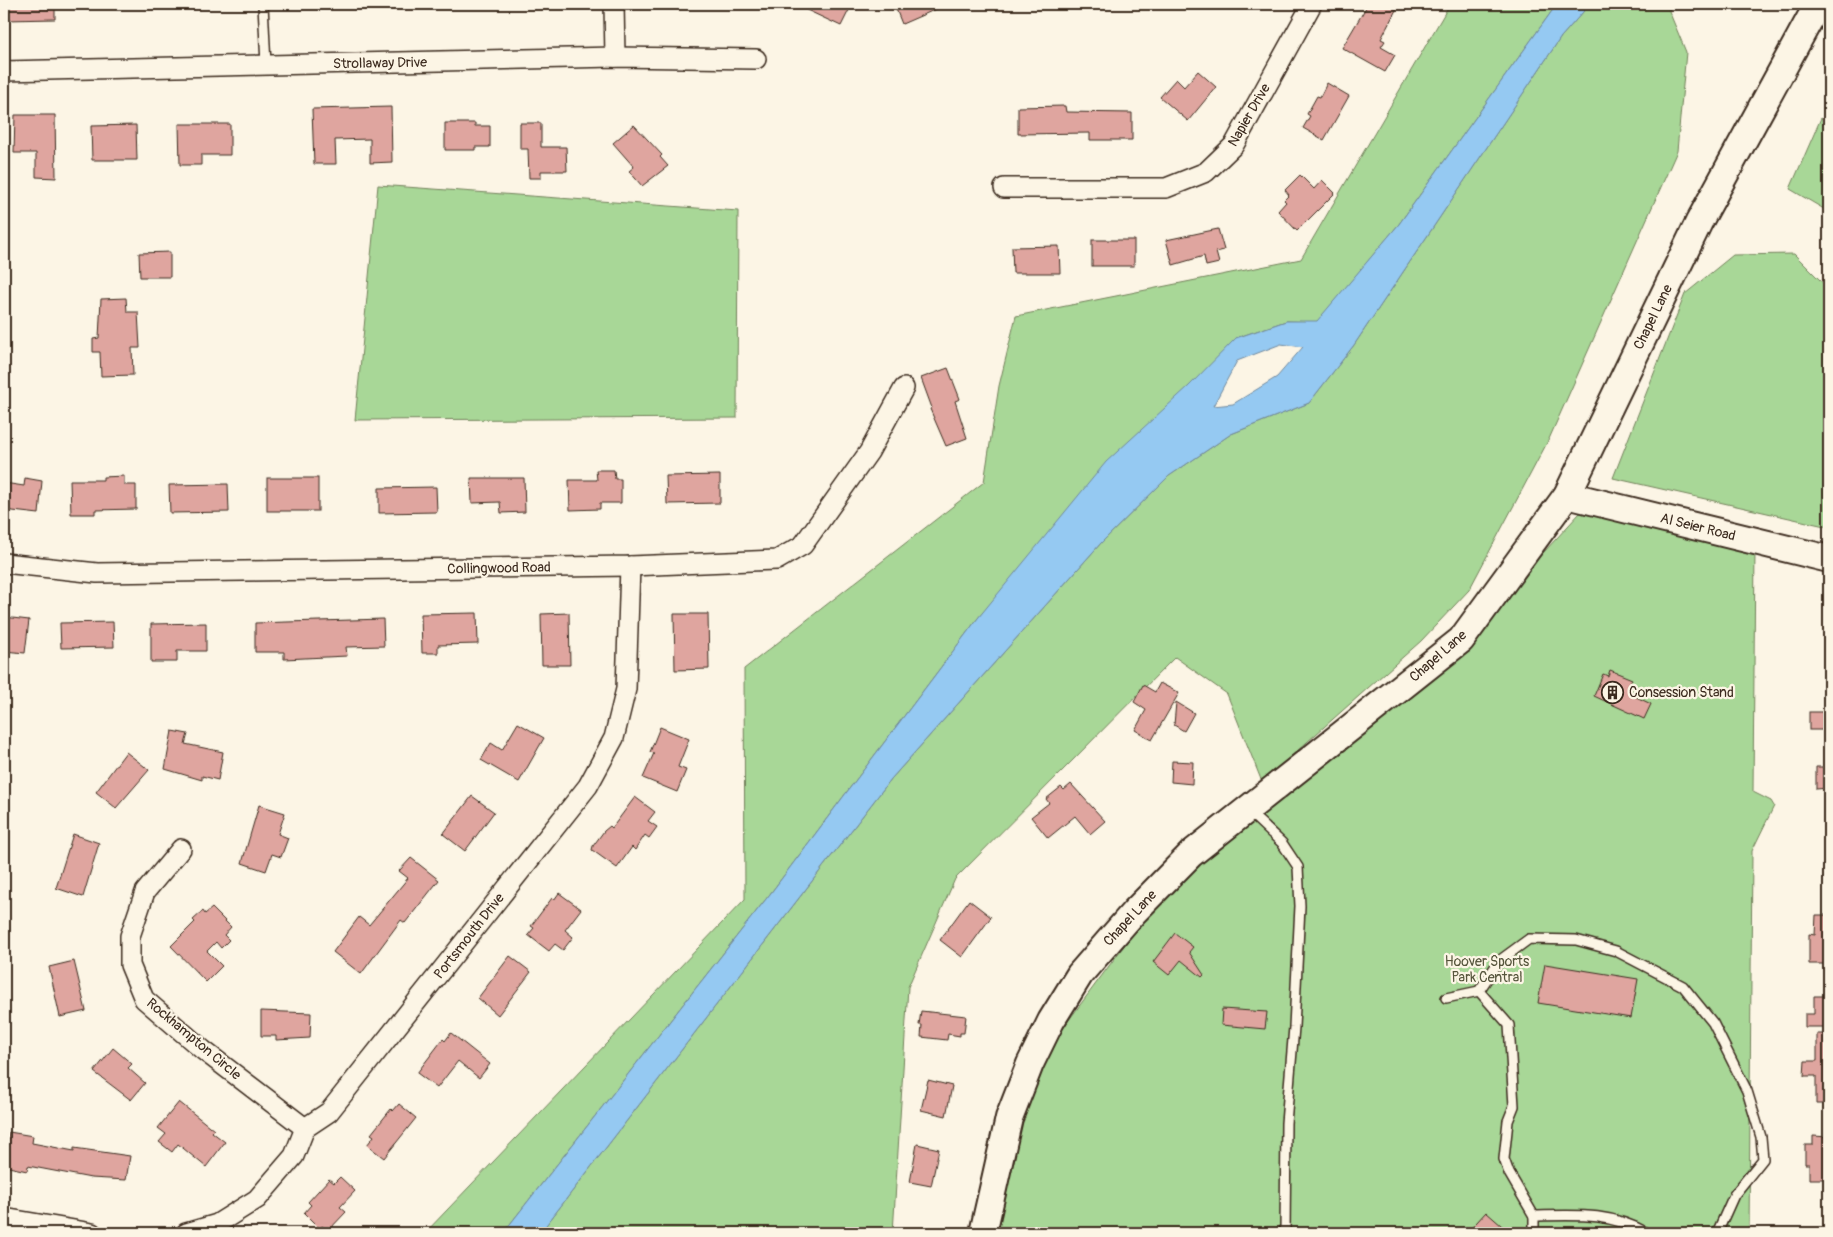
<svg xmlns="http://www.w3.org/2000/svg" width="1833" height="1237" viewBox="0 0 1833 1237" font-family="Pangolin,sans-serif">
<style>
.green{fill:#a8d797;stroke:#72805a}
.water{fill:#95c9f2;stroke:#71899d;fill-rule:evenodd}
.building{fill:#dfa59f;stroke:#3b2a1e}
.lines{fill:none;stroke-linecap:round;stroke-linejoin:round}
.lane-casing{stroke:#3b2a1e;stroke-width:12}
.street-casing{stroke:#3b2a1e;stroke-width:22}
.secondary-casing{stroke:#3b2a1e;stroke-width:30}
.lane{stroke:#fcf5e5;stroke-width:9}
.street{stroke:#fcf5e5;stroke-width:19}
.secondary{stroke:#fcf5e5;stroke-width:26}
.labels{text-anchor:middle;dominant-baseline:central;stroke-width:4.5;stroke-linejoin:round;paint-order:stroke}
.street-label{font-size:14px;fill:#3b2a1e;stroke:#fcf5e5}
.poi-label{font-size:14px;fill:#3b2a1e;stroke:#fcf5e5;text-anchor:start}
.park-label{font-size:14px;fill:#56553c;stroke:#fcf5e5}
</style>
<rect width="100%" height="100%" fill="#fcf5e5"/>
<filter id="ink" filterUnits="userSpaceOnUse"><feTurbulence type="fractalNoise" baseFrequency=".02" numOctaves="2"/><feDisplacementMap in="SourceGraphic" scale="10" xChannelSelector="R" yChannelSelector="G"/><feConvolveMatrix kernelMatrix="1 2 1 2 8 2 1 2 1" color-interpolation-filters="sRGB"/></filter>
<g filter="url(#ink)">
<g class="green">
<path d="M1450 4H1557L1399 224 1317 322 1286 321 1236 338 978 618 770 894 503 1233H425L745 899 744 669 984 482 999 386 1016 316 1301 259Z"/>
<path d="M1590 4H1670L1669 11 1686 52 1677 151 1549 439 1469 590 1421 641 1262 782 1227 694 1175 657 955 879 908 987 893 1233H540L891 779 1101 543 1169 476 1231 434 1309 403 1354 345 1561 37Z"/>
<path d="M1821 118 1829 125V212L1790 189Z"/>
<path d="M378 185 738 211 737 418 355 420Z"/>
<path d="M1794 254 1829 289V527L1613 478 1685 294 1733 255Z"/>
<path d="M1580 513 1755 547 1753 792 1771 801 1774 806 1752 851 1749 1233H997L1034 1067 1181 869 1411 696Z"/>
</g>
<path class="water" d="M1557 4H1590L1561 37 1354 345 1309 403 1231 434 1169 476 1101 543 891 779 540 1233H503L770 894 978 618 1106 462 1189 386 1236 338 1286 321H1317L1399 224ZM1281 344 1303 347 1277 377 1233 404 1213 406 1237 361Z"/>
<g class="building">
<path d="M6 4H55V19L6 20Z"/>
<path d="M794 4H852L841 26Z"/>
<path d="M894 4H948L902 24Z"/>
<path d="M1368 4H1399L1381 39 1385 41 1381 47 1395 55 1385 72 1342 48Z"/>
<path d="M1198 71 1216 87 1188 121 1160 97 1176 79 1184 87Z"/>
<path d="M1327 83 1349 96 1324 140 1303 128 1310 116 1307 114 1317 96 1320 97Z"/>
<path d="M1065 106 1066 112 1132 113V140H1090V133L1018 134V107Z"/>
<path d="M391 107 392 162 370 163V139L335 140 336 164H314L312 109Z"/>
<path d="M15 115H55L56 178 36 177V153H14Z"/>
<path d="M445 123H475V126H490V147H475V150H445Z"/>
<path d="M520 123H541V147H566L567 171H541V178H529L528 149H520Z"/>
<path d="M179 124H230V155H201V165H180Z"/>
<path d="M136 125 137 160H92L91 126Z"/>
<path d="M634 125 662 155 660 157 668 166 642 186 629 171 634 167 613 143Z"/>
<path d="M1300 175 1314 189 1322 180 1335 193 1297 231 1278 211 1286 202 1284 200 1289 195 1285 190Z"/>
<path d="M1218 229 1224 250 1216 252 1219 263 1206 266 1204 256 1173 265 1166 240Z"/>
<rect x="1092" y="240" width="42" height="26"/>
<path d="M1059 246 1060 273H1013L1012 247Z"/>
<path d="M170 252V277H140L139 253Z"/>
<path d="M126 298 127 312H138L140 348H132L133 375 101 376 100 352H93V339L99 338 101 299Z"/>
<path d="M948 368 960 399 955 401 967 438 946 446 930 409 932 408 921 378Z"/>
<path d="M596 470H614L615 479H621V503H600V509L570 510 569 480H597Z"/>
<path d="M720 475V503L667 504 666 476Z"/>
<path d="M124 476V485H136V509L95 510V514H71L70 480H103V477Z"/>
<path d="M25 478 42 481 39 514 4 510V483L24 486Z"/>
<rect x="267" y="478" width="51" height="33"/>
<path d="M471 478H524L525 512 501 513 500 502 472 503Z"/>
<path d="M228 484 229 512 170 513 169 485Z"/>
<path d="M436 487 437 512 379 513V488Z"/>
<path d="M477 613 478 644 438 645V653H422L421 614Z"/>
<path d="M569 613 570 665H542L541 614Z"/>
<path d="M674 614H708L709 669 675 670Z"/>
<path d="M4 617 29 620 25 653 4 651Z"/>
<path d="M383 619 384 646 346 647 347 656 284 659V652H255V623Z"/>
<path d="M113 622 114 647 61 648 60 623Z"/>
<path d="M206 623V651H177V662H151V624Z"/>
<path d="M1610 670 1632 679 1629 685 1632 688 1630 694 1651 704 1644 719 1594 696 1603 674 1608 676Z"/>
<path d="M1160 683 1179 693 1152 740 1135 730 1146 710 1134 702 1143 685 1155 692Z"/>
<path d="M1176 702 1194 713 1184 731 1174 725Z"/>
<rect x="1809" y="712" width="20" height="18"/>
<path d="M518 723 544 738 519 782 481 760 491 743 502 750Z"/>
<path d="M660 727 689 739 678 767 686 770 677 792 643 778 654 753 650 752Z"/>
<path d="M172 731 188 734 185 744 223 752 218 780 202 776V780L165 769Z"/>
<path d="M126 752 149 770 116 808 96 792Z"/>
<path d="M1172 761 1193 762 1192 784 1171 782Z"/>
<path d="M1816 767H1829V788L1816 789Z"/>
<path d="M1071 784 1105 821 1090 834 1075 816 1048 838 1031 817 1049 803 1046 799 1061 787 1064 790Z"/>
<path d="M472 796 494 812 465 851 443 834Z"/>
<path d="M635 797 655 812 648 821 657 827 649 838 645 835 635 850 632 847 617 868 592 850 593 846 604 831 610 826 612 828Z"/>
<path d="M259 805 285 813 278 834 288 838 281 857 272 854 266 871 242 863Z"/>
<path d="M73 834 99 843 83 897 56 888Z"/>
<path d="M411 858 439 880 405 923 401 920 361 974 333 952 359 917 369 925 408 878 399 871Z"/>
<path d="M559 893 581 909 565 930 573 937 563 950 555 944 549 951 528 935 534 928 531 926 552 898 554 900Z"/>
<path d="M969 900 991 917 962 957 940 940Z"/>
<path d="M212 908 231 927 224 935 229 940 221 948 216 942 207 951 222 966 206 982 171 946 195 922 193 920 203 911 205 914Z"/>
<path d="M1816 915H1829V964H1809V934L1815 935Z"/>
<path d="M1175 933 1193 947 1189 952 1204 975 1202 977 1181 960 1169 975 1153 962Z"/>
<path d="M510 956 531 972 498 1015 478 998Z"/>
<path d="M74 961 86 1011 60 1017 49 967Z"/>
<path d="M1545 964 1638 979 1631 1018 1538 1003Z"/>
<path d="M1814 996H1829V1027H1805V1014H1814Z"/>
<path d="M1222 1009 1267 1012 1265 1029 1221 1025Z"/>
<path d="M261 1011 311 1013 310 1038 276 1040V1036H261Z"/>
<path d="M921 1011 966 1016 964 1033H960V1036L948 1034 947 1040 921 1037 922 1025H919Z"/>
<path d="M451 1033 490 1064 479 1078 458 1061 437 1088 417 1073 443 1039 445 1041Z"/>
<path d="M1817 1034H1829V1104H1816V1076H1804L1805 1061H1817Z"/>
<path d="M113 1048 132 1064 128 1068 145 1083 131 1100 94 1072Z"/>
<path d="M928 1080 952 1086 946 1116 921 1110Z"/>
<path d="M179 1102 214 1130 212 1132 225 1142 206 1167 178 1144 172 1152 159 1142 166 1134 158 1128Z"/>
<path d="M399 1104 416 1118 384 1158 367 1145 374 1136 371 1134 391 1109 393 1111Z"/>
<path d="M9 1132 33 1136 32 1143 74 1151V1148L130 1156 126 1180 91 1178 28 1166 27 1171 4 1166Z"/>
<path d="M1813 1136 1829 1137V1179H1809V1164H1805V1145H1813Z"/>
<path d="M917 1144 939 1149 931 1186 910 1182Z"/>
<path d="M340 1177 355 1191 340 1207 346 1212 328 1231 322 1226 320 1229 304 1213 311 1205 308 1202 329 1179 334 1183Z"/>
<path d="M1486 1212 1510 1233H1467Z"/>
</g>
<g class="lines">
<defs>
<g id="lane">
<path d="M263 4 266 65"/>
<path d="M1249 812 1282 843 1298 867 1300 906 1294 1027 1286 1123 1285 1233"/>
<path d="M1446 998 1479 991"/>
<path d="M1534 1216 1509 1173 1504 1159 1508 1121 1514 1106 1509 1025 1479 991 1499 961 1529 939 1576 940 1616 951 1683 986 1713 1023 1747 1091 1761 1137 1763 1159 1734 1195 1717 1233"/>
<path d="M1534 1233V1216C1577 1215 1609 1212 1647 1233"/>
</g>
<g id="street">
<path d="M614 4 615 57"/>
<path d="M4 71 615 57 756 59"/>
<path d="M1004 188H1166L1206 172 1234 145 1312 4"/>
<path d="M4 563 97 573 630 566 777 560 803 545 869 452 904 388"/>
<path d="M181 849 145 892 130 936V965L144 999 203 1050 305 1128"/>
<path d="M4 1218 92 1233"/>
<path d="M186 1233 217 1224 257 1199 294 1156 305 1128 329 1112 588 786 614 738 626 689 630 566"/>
</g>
<g id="secondary">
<path d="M1567 495 1829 559"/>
<path d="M983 1233 1009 1118 1030 1064 1051 1021 1080 974 1134 912 1191 854 1461 640 1567 495 1699 222 1818 4"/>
</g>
</defs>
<use href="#lane" class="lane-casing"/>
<use href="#street" class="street-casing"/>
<use href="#secondary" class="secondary-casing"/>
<use href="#lane" class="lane"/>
<use href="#street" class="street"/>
<use href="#secondary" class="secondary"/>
</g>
</g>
<defs>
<symbol id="building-ring" viewBox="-11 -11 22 22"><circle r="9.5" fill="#fcf5e5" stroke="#3b2a1e" stroke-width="1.5"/><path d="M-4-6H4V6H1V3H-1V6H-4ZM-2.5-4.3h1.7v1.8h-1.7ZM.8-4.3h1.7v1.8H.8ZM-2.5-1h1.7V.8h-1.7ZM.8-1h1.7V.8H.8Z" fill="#3b2a1e"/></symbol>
</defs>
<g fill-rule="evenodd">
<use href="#building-ring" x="1600" y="680" width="25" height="25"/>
</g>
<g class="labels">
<g class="street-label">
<text transform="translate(380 63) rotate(-1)">Strollaway Drive</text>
<text transform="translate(1249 115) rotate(-60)">Napier Drive</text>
<text transform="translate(1653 317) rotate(-64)">Chapel Lane</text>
<text transform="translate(1698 527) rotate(14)">Al Seier Road</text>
<text transform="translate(499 568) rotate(-1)">Collingwood Road</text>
<text transform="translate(1438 656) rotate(-41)">Chapel Lane</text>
<text transform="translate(1130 918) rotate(-47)">Chapel Lane</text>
<text transform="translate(469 936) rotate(-52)">Portsmouth Drive</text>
<text transform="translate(194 1039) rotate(40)">Rockhampton Circle</text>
</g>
<g class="poi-label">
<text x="1629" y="692">Consession Stand</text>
</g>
<g class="park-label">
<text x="1487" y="961">Hoover Sports<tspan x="1487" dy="16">Park Central</tspan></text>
</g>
</g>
<rect width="1833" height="1237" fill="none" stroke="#fcf5e5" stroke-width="20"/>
<rect x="10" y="10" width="1813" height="1217" fill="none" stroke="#3b2a1e" stroke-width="2" filter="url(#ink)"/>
</svg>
